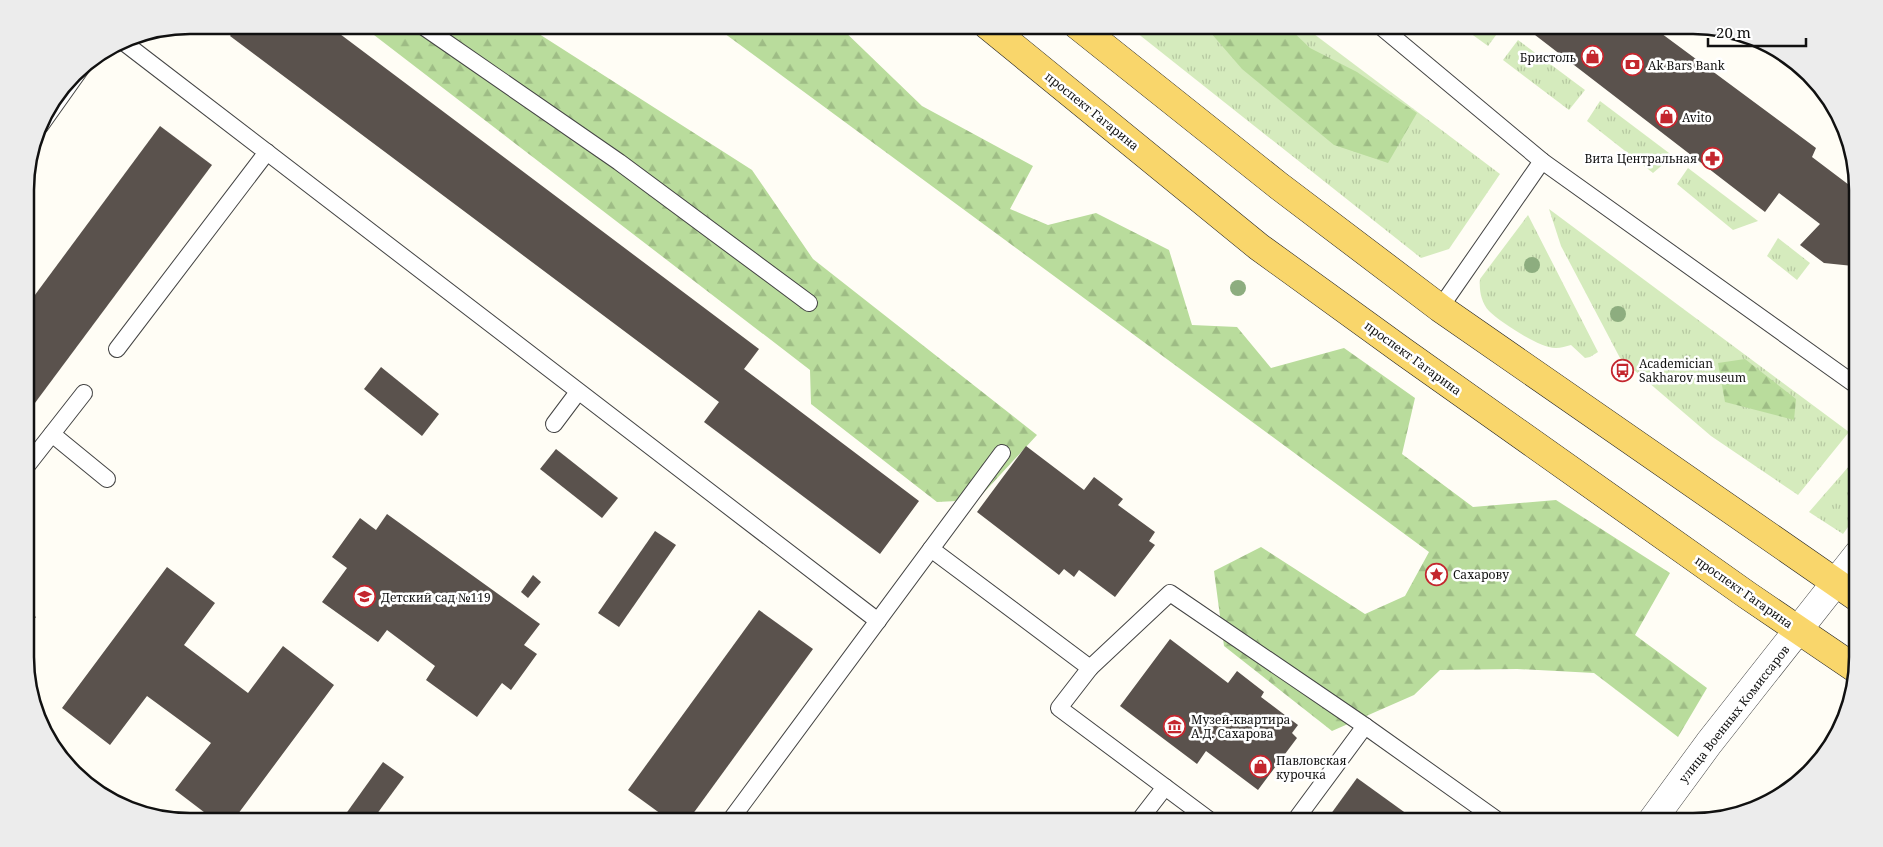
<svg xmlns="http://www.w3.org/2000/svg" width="1883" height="847" viewBox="0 0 1883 847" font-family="'Noto Serif',serif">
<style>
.grass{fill:url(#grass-tufts)}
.forest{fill:url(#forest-firs)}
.building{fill:#5a524d}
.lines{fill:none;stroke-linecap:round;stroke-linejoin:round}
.lane-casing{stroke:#444;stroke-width:18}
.street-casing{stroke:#444;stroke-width:29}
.primary-casing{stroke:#222;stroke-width:29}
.lane{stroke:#fff;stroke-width:16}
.street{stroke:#fff;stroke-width:28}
.primary{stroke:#f9d66b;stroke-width:28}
.tree{fill:#8dad7f}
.labels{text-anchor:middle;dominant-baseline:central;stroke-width:5;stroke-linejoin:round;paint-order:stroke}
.poi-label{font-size:12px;fill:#111;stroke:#fff;text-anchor:start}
.street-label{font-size:12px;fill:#111;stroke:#fff}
.rim{fill:none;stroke:#111;stroke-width:2.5}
</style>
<defs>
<pattern id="grass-tufts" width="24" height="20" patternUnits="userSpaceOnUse" patternTransform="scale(1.25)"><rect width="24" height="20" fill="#d5ebbd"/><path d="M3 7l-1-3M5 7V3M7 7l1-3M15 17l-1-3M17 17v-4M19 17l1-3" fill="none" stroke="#b6c8a1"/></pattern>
<pattern id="forest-firs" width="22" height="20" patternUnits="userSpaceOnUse" patternTransform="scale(1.25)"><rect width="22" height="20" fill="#b9dc9c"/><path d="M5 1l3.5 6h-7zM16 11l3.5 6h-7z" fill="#9ebc85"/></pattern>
</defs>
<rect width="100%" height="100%" fill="#fffdf5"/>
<g class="grass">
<path d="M1127 25H1302L1500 174 1449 249 1421 258Z"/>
<path d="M1459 25H1500L1502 27 1488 46Z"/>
<path d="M1518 40 1585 90 1569 110 1503 60Z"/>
<path d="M1600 101 1673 156 1653 173 1587 121Z"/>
<path d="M1688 168 1758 221 1733 230 1677 184Z"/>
<path d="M1549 209 1849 432 1798 495 1711 436 1620 358 1561 246Z"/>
<path d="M1528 215 1598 352 1590 357 1585 358 1571 345C1566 346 1561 348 1556 348 1541 349 1500 322 1489 311 1481 302 1479 290 1480 279Z"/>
<path d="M1778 238 1810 263 1797 280 1767 256Z"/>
<path d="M1857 457 1858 513 1843 534 1809 512Z"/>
</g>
<g class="forest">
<path d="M361 25H525L752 170 813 259 1037 435 977 500 937 502 811 404 810 370Z"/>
<path d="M713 25H838L922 106 1033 166 1010 209 1048 225 1096 213 1169 250 1192 325 1237 327 1271 368 1344 348 1415 398 1402 454 1473 507 1556 500 1670 573 1635 635 1707 688 1678 737 1594 673 1517 669 1440 670 1414 695 1332 731 1224 646 1214 571 1261 547 1365 614 1405 596 1429 552Z"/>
<path d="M1204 25H1286L1310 48 1357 72 1417 113 1388 163 1334 145 1242 69Z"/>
<path d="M1745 359 1796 399 1794 420 1725 402 1718 363Z"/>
</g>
<g class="building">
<path d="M238 25H328L759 349 744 369 919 501 880 554 704 422 719 402 230 36Z"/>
<path d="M1522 25H1650L1816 148 1812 157 1857 191V264L1853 266 1824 263 1800 245 1820 224 1779 193 1765 212Z"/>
<path d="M160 126 212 165 26 415V307Z"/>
<path d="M381 367 439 414 422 436 364 389Z"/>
<path d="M1026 446 1084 490 1094 477 1123 499 1118 505 1155 532 1149 541 1155 545 1115 597 1079 570 1074 577 1064 569 1059 575 977 512Z"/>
<path d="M556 449 618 498 602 518 540 469Z"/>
<path d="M387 514 540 624 524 645 537 654 511 690 502 683 477 717 426 680 435 666 387 630 378 642 322 602 347 568 332 557 360 518 376 530Z"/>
<path d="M655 531 676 545 619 627 598 613Z"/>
<path d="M167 567 215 603 184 645 248 693 283 646 334 685 232 822H217L175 790 211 743 147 696 110 745 62 708Z"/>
<path d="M533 575 541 582 528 598 521 592Z"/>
<path d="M26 610 36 617 26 629Z"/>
<path d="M759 610 813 649 687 822H672L628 790Z"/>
<path d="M1170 639 1228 683 1237 671 1264 692 1261 697 1298 725 1292 733 1297 738 1258 790 1206 751 1197 764 1120 706Z"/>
<path d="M383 762 404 777 371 822H340Z"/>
<path d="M1357 778 1418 822H1325Z"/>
</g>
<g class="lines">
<defs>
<g id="lane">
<path d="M421 25 619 162 809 303"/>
<path d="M1379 25 1542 161 1857 386"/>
<path d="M122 41 878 621"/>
<path d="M40 126 84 64"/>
<path d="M1440 308 1542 161"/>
<path d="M117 349 267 152"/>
<path d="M554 424 578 392"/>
<path d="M52 434 107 479"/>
<path d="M26 467 84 393"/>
<path d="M931 549 1090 668 1059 708 1212 822"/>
<path d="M1090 668 1170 593 1365 726 1500 822"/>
<path d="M729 822 1002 453"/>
<path d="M1138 822 1165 787"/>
<path d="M1294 822 1365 726"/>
</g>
<path id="street" d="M1651 822 1709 743 1858 554"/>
<g id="primary">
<path d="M987 25 1259 247 1404 352 1747 595 1856 669"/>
<path d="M1077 25 1279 186 1440 308 1858 598"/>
</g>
</defs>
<use href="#lane" class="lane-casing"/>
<use href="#street" class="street-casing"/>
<use href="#primary" class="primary-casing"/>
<use href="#lane" class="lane"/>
<use href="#street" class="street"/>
<use href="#primary" class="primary"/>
</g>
<g class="tree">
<circle cx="1532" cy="265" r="8"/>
<circle cx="1238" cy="288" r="8"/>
<circle cx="1618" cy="314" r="8"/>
</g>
<defs>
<symbol id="shop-ring" viewBox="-11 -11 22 22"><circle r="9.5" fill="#fff" stroke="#c4262e" stroke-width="1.5"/><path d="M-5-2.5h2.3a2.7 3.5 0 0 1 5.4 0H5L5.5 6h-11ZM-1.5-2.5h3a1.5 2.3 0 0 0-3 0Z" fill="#c4262e"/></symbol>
<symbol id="bank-ring" viewBox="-11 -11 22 22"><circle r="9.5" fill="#fff" stroke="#c4262e" stroke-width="1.5"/><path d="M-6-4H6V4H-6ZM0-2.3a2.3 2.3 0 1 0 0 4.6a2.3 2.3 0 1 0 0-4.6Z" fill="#c4262e"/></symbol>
<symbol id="pharmacy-ring" viewBox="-11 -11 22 22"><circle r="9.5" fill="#fff" stroke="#c4262e" stroke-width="1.5"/><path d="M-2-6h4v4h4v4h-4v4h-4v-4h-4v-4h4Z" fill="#c4262e"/></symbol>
<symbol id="bus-ring" viewBox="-11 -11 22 22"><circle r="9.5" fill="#fff" stroke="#c4262e" stroke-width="1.5"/><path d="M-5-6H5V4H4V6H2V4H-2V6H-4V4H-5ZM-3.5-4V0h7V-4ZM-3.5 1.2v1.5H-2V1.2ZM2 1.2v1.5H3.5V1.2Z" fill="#c4262e"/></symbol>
<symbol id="sight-ring" viewBox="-11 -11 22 22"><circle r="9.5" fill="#fff" stroke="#c4262e" stroke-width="1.5"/><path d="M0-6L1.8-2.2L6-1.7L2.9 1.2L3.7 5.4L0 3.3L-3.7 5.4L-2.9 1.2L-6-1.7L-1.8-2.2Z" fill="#c4262e"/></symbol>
<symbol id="school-ring" viewBox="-11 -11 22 22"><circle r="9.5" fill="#fff" stroke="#c4262e" stroke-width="1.5"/><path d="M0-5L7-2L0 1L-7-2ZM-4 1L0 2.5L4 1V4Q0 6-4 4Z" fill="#c4262e"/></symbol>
<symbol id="museum-ring" viewBox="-11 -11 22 22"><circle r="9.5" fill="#fff" stroke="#c4262e" stroke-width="1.5"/><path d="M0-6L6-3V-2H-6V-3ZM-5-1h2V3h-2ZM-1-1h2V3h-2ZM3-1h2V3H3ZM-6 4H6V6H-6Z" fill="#c4262e"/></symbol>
</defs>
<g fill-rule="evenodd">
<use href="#shop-ring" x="1580" y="44" width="25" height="25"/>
<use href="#bank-ring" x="1620" y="52" width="25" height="25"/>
<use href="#shop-ring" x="1654" y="104" width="25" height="25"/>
<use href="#pharmacy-ring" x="1700" y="146" width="25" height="25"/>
<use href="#bus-ring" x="1610" y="358" width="25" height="25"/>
<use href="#sight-ring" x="1424" y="562" width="25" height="25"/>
<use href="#school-ring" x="352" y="584" width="25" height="25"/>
<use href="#museum-ring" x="1162" y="714" width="25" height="25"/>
<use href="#shop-ring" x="1248" y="754" width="25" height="25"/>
</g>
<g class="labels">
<g class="poi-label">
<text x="1576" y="57" text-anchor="end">Бристоль</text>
<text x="1648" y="65">Ak Bars Bank</text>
<text x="1682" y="117">Avito</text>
<text x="1697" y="158" text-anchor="end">Вита Центральная</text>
<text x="1639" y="363">Academician<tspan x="1639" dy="14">Sakharov museum</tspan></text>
<text x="1453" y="574">Сахарову</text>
<text x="381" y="597">Детский сад №119</text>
<text x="1191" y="719">Музей-квартира<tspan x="1191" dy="14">А.Д. Сахарова</tspan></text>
<text x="1276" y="760">Павловская<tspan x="1276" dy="14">курочка</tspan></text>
</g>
<g class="street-label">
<text transform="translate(1092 111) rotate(39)">проспект Гагарина</text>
<text transform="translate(1413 358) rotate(36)">проспект Гагарина</text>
<text transform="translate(1744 592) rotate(35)">проспект Гагарина</text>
<text transform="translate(1734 714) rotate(-52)">улица Военных Комиссаров</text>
</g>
</g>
<path d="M0 0H1883V847H0ZM190 34H1693A156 156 0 0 1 1849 190V657A156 156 0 0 1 1693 813H190A156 156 0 0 1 34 657V190A156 156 0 0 1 190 34Z" fill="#ececec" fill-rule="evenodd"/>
<path class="rim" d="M190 34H1693A156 156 0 0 1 1849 190V657A156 156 0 0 1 1693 813H190A156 156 0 0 1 34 657V190A156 156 0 0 1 190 34Z"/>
<path d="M1708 38v8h98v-8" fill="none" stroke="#111111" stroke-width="2.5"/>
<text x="1716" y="38" font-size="15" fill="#111111" stroke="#ffffff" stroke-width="4" paint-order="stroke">20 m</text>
</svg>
